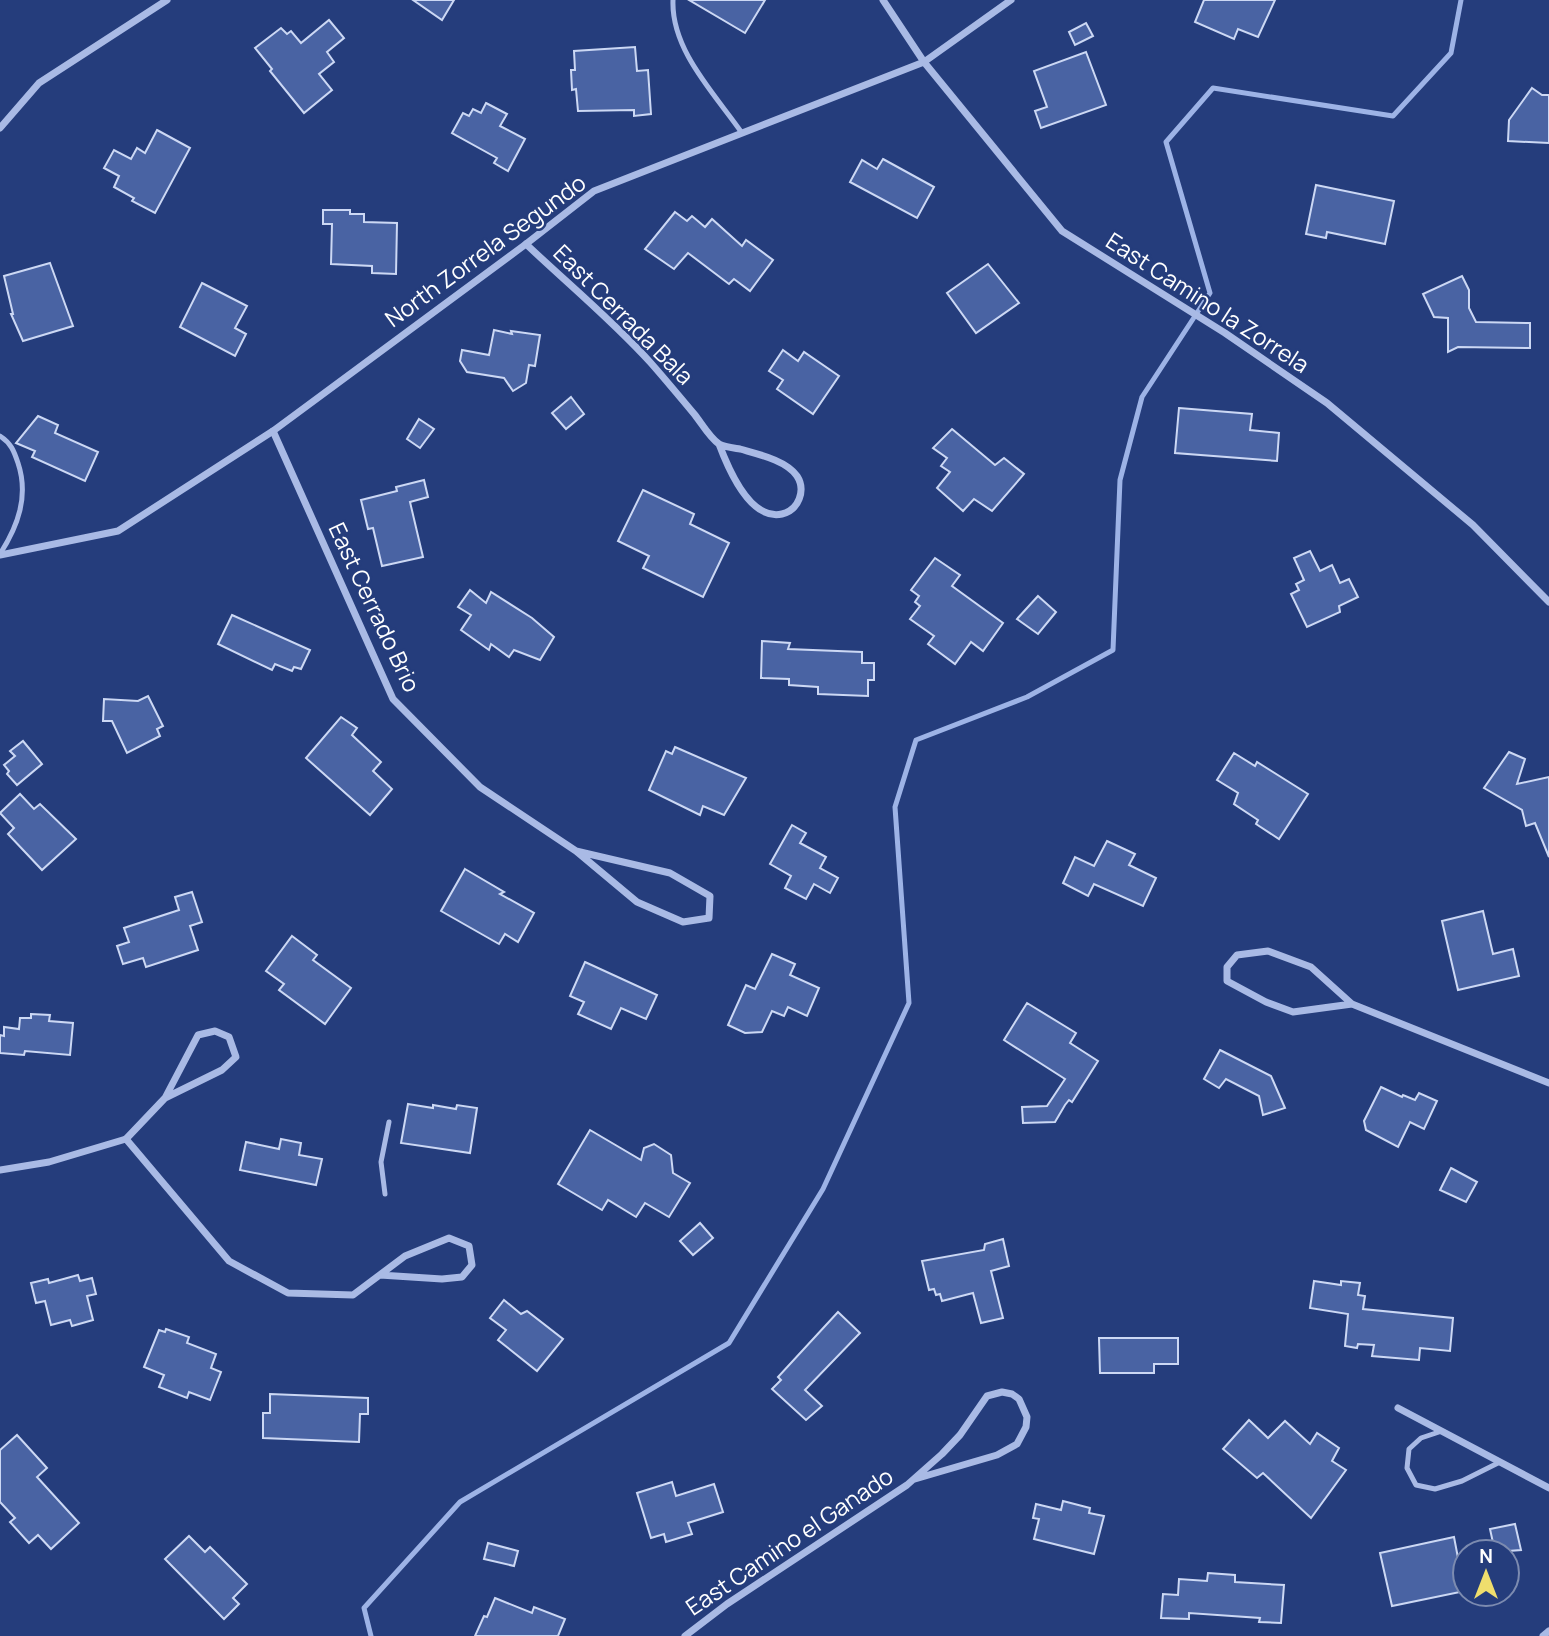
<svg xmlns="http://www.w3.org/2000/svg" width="1549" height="1636" viewBox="0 0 1549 1636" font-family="Manrope,sans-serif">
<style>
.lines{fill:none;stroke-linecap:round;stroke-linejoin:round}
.stream{stroke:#9db3e6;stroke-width:5}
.building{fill:#4963a3;stroke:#ccd8f4;stroke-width:2}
.lane{stroke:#a9bae5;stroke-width:5}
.street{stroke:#a9bae5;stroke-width:7}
.labels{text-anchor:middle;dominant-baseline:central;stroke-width:5;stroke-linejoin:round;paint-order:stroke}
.street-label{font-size:23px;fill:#fff;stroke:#253d7c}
</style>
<rect width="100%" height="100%" fill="#253d7c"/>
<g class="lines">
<path class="stream" d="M371 1636 364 1608 460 1502 729 1343 823 1189 909 1003 895 807 916 740 1027 697 1113 650 1120 480 1142 397 1210 293 1166 142 1213 88 1393 116 1451 53 1461 0"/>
</g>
<g class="building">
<path d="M413 0H454L442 20Z"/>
<path d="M689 0H765L745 33Z"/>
<path d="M1204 0H1275L1258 37 1238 29 1234 39 1195 22Z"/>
<path d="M329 20 344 38 327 52 334 62 319 74 332 90 304 113 270 71 272 69 255 48 281 28 287 34 291 31 301 43Z"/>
<path d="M1086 23 1093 36 1075 45 1069 32Z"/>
<path d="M635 47 637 71 648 70 651 114 634 116V110L578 111 576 89 572 90 571 70H575L574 51Z"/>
<path d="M1086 52 1106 105 1041 128 1035 111 1047 107 1034 71Z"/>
<path d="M1532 88 1542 95H1549V143L1508 141 1509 120Z"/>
<path d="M486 103 507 114 500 126 525 139 508 171 494 163 497 158 452 133 463 113 469 116 473 109 481 113Z"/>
<path d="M157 130 190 148 155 213 132 201 134 198 114 187 119 176 104 168 114 150 131 159 137 148 145 153Z"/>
<path d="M883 159 934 187 917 218 850 182 862 160 877 169Z"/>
<path d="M1316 185 1394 201 1385 244 1327 232 1326 238 1306 234Z"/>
<path d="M323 210H350V214H364V222L397 223 396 274 372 273V266L331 264 332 224H323Z"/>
<path d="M675 212 687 221 692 216 705 227 712 219 742 246 746 240 773 260 750 291 734 279 729 284 688 253 674 269 645 249Z"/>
<path d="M50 263 73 326 23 341 11 314H13L4 276Z"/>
<path d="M988 264 1019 303 976 333 947 293Z"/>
<path d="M1462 276 1469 290V308L1476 322 1530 323V348L1458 347 1448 352V318L1434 317 1423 294Z"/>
<path d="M202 283 247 306 235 328 246 334 235 356 180 327Z"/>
<path d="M494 330 512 334 511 331 540 335 535 366 529 365 526 383 513 391 504 378 467 372 460 361 462 350 489 355Z"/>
<path d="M783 350 798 361 804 352 839 376 813 414 777 389 783 380 769 371Z"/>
<path d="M571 397 584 414 566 429 552 413Z"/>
<path d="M1179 408 1252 414 1250 430 1279 433 1277 461 1175 453Z"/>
<path d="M38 416 58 425 55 433 98 452 85 481 32 457 35 451 16 443Z"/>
<path d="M419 419 434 429 420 448 407 439Z"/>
<path d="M952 429 995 465 1004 458 1024 474 992 511 974 499 963 511 937 488 950 472 941 466 947 458 933 448Z"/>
<path d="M424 480 428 497 410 502 423 557 382 566 373 528 368 529 361 500 397 491 396 487Z"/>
<path d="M643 490 694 514 690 524 729 543 703 597 643 568 649 556 618 541Z"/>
<path d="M1310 551 1320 571 1332 565 1340 583 1349 579 1358 597 1339 606 1340 612 1307 627 1291 594 1299 590 1296 584 1304 580 1294 558Z"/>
<path d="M935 558 960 575 952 586 1003 623 983 651 971 642 955 664 928 644 934 636 910 619 920 606 915 602 919 596 911 590Z"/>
<path d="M470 590 486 603 491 592 532 618 554 637 540 660 514 650 509 657 491 644 489 650 461 630 471 615 458 607Z"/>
<path d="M1038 596 1056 612 1038 634 1017 619Z"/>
<path d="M232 615 310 650 301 669 294 667 292 671 275 664 272 670 218 644Z"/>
<path d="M762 641 790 643 788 649 862 652V663H874V680H868V696L818 694V687L789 685V679L761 678Z"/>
<path d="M148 696 163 726 157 729 160 736 127 753 112 721H103L104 699 138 701Z"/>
<path d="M341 717 357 728 352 735 381 762 373 771 392 789 370 815 306 758Z"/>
<path d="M23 741 42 764 17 785 7 774 9 771 4 765 15 756 10 751Z"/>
<path d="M675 747 746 778 724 815 703 806 700 815 649 790 666 751 672 754Z"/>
<path d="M1509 752 1525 759 1517 784 1549 777V857L1535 823 1526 826 1522 810 1484 788Z"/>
<path d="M1234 753 1255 766 1257 762 1308 794 1279 839 1256 824 1258 820 1234 804 1238 793 1217 780Z"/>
<path d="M20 794 34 809 40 804 76 839 42 870 8 834 14 828 0 813Z"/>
<path d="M792 825 806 833 800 843 826 857 820 868 838 878 830 893 814 884 806 899 785 888 791 876 770 864Z"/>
<path d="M1107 841 1135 854 1129 865 1156 878 1143 906 1094 884 1088 896 1063 883 1075 857 1094 866Z"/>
<path d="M465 869 504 892 500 894 534 913 518 942 505 934 499 944 441 911Z"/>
<path d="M192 892 202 922 190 926 198 950 146 967 143 958 123 964 117 946 129 942 124 928 179 910 175 897Z"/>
<path d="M1483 911 1493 954 1513 949 1519 976 1458 990 1442 921Z"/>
<path d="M292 936 317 955 313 960 351 988 325 1024 279 990 284 984 266 971Z"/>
<path d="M772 954 795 964 790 975 819 988 807 1016 788 1007 784 1016 772 1011 762 1032 745 1033 728 1025 746 985 755 989Z"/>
<path d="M585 962 657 995 646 1019 621 1008 611 1029 578 1014 584 1002 570 996Z"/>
<path d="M1027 1003 1076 1033 1070 1043 1098 1061 1072 1102 1069 1100 1065 1105 1055 1122 1023 1123 1022 1107 1047 1106 1065 1079 1004 1040Z"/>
<path d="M31 1014 50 1015 49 1021 73 1023 70 1055 25 1051 24 1055 0 1053V1035L4 1036V1027L19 1029 20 1018H31Z"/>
<path d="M1220 1050 1271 1076 1285 1108 1263 1115 1259 1096 1226 1079 1219 1088 1204 1079Z"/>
<path d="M1381 1087 1402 1097 1403 1095 1415 1100 1419 1093 1437 1101 1424 1129 1410 1122 1398 1147 1366 1130 1364 1121Z"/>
<path d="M408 1104 433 1108V1105L456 1109 457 1105 477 1108 470 1153 401 1143Z"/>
<path d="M590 1130 641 1160 644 1148 654 1144 671 1155 673 1173 690 1183 669 1217 645 1203 636 1217 608 1200 602 1210 558 1184Z"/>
<path d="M281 1139 301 1143 299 1155 322 1159 316 1185 240 1170 246 1142 279 1149Z"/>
<path d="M1451 1168 1477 1182 1466 1202 1440 1190Z"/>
<path d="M700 1223 713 1238 693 1255 680 1241Z"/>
<path d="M1003 1239 1009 1266 991 1271 1003 1318 981 1323 973 1293 942 1301 940 1294 936 1295 934 1289 929 1290 922 1261 984 1250 985 1244Z"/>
<path d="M78 1275 80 1281 92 1278 96 1294 87 1296 93 1320 72 1326 70 1320 51 1325 45 1301 36 1303 31 1283 48 1279 49 1283Z"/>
<path d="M1314 1281 1341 1285V1281L1360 1283 1358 1295 1365 1296 1363 1309 1453 1318 1450 1351 1420 1348 1419 1360 1372 1356 1374 1345 1358 1344 1357 1348 1345 1346 1348 1314 1310 1308Z"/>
<path d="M504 1300 521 1314 527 1311 563 1339 537 1371 498 1340 506 1330 490 1318Z"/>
<path d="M838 1312 860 1333 805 1390 822 1406 806 1420 772 1389 781 1380 778 1377Z"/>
<path d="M166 1329 189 1337 187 1343 216 1354 211 1368 221 1372 210 1400 189 1392 187 1398 159 1387 164 1375 144 1367 159 1330 165 1332Z"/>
<path d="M1099 1338H1178V1364H1154V1373H1100Z"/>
<path d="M270 1394 368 1398V1414H360L359 1442 263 1438V1413H270Z"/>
<path d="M1249 1420 1268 1438 1285 1421 1310 1444 1317 1433 1339 1448 1332 1461 1346 1470 1311 1518 1263 1473 1257 1478 1223 1449Z"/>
<path d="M17 1435 47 1468 37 1477 79 1523 51 1549 38 1535 29 1543 10 1522 15 1518 0 1502V1450Z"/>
<path d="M672 1482 676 1496 714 1484 723 1512 688 1523 692 1534 666 1542 664 1534 651 1538 637 1493Z"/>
<path d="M1063 1501 1090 1508 1089 1513 1104 1516 1094 1554 1034 1539 1039 1519 1033 1518 1036 1504 1061 1510Z"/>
<path d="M1515 1524 1521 1550 1495 1552 1490 1529Z"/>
<path d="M189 1536 205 1552 210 1547 247 1584 233 1598 239 1604 224 1619 165 1559Z"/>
<path d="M1454 1537 1458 1558 1465 1556V1586L1459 1587 1460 1592 1392 1606 1380 1553Z"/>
<path d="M488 1543 518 1551 514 1566 484 1559Z"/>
<path d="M1208 1573 1235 1575V1582L1284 1585 1281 1623 1259 1622 1260 1618 1189 1613V1619L1161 1618 1163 1594 1178 1595 1179 1579 1207 1581Z"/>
<path d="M495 1598 532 1613 534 1607 565 1619 558 1636H475L484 1616 487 1617Z"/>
</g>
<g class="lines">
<g class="lane">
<path d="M673 0C671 50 715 94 742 133"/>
<path d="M0 436C11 443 14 451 18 463 29 496 18 526 0 554"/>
<path d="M385 1194 381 1162 389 1122"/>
<path d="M1442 1431 1421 1438 1409 1449 1407 1468 1416 1485 1435 1489 1462 1481 1500 1462"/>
</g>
<g class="street">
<path d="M883 0 924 62 1062 231 1225 333 1327 403 1473 525 1549 602"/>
<path d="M0 128 39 83 167 0"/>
<path d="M526 244C567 283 612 320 650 362 665 379 680 397 695 415 702 424 710 438 719 444 724 447 734 448 740 449 757 454 786 460 797 476 806 490 799 510 782 514 750 521 728 468 719 444"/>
<path d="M273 431 393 699 480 787 576 851 670 873 710 896 709 918 683 922 637 902 576 851"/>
<path d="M0 555 118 531 273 431 526 244 594 191 924 62 1011 0"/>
<path d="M1352 1004 1293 1012 1266 1002 1227 981V967L1237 955 1268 951 1311 967 1352 1004 1549 1083"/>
<path d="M126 1139 165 1098 222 1070 236 1057 229 1037 215 1031 198 1035 165 1098"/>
<path d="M0 1170 49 1162 126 1139 229 1261 288 1293 353 1295 405 1256 449 1238 469 1246 472 1265 462 1277 442 1279 380 1275"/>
<path d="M1398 1408 1549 1488"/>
<path d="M685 1636 727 1604 907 1485 942 1454 960 1435 987 1396 1002 1392 1012 1394 1019 1399 1027 1417 1026 1427 1017 1444 997 1455 915 1479"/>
<path d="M1543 1636 1549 1631"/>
</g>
</g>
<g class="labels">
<g class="street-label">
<text transform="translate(485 250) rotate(-36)">North Zorrela Segundo</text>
<text transform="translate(1208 302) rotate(33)">East Camino la Zorrela</text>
<text transform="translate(624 314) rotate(45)">East Cerrada Bala</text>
<text transform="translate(375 607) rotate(65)">East Cerrado Brio</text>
<text transform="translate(789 1541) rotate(-34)">East Camino el Ganado</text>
</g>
</g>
<g transform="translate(1486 1573)"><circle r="33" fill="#253d7c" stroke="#7c8bb0" stroke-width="2"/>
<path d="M0-5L12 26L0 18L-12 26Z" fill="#efde6d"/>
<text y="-10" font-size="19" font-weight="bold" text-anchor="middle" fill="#ffffff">N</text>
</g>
</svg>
